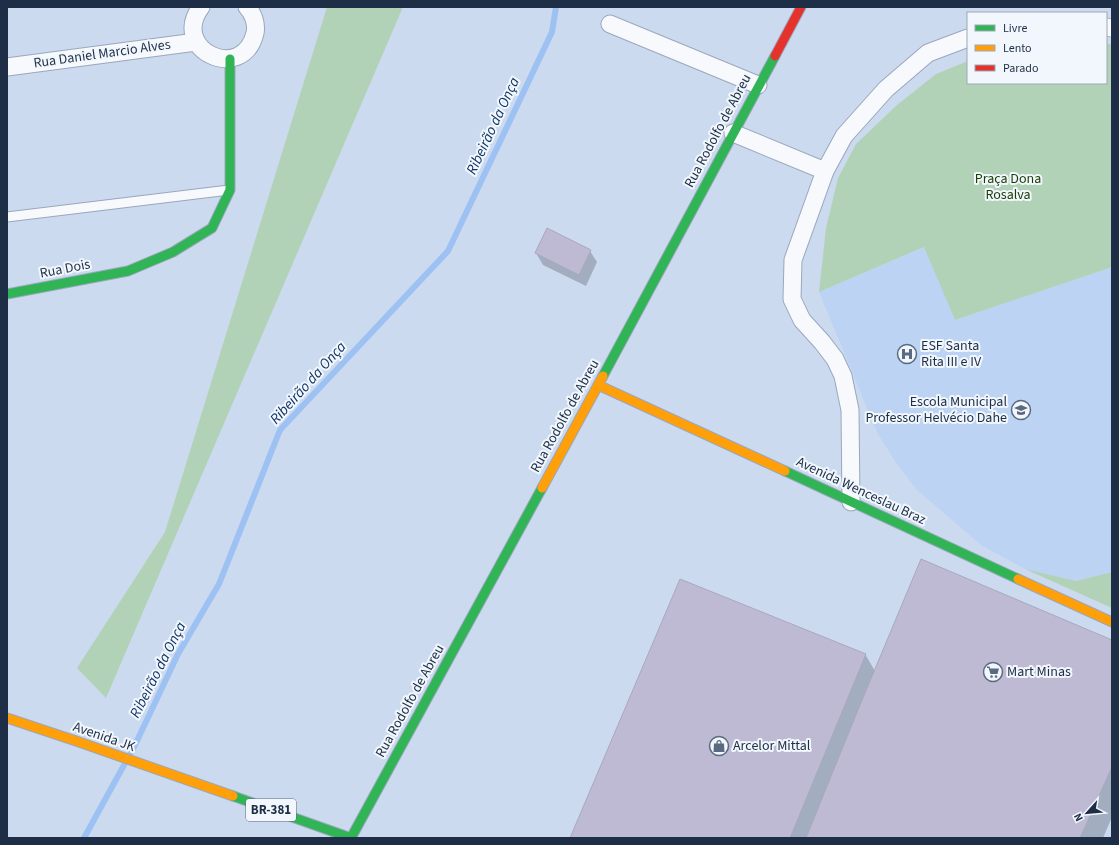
<svg xmlns="http://www.w3.org/2000/svg" width="1119" height="845" viewBox="0 0 1119 845" font-family="'Source Sans 3',sans-serif">
<style>
.built{fill:#bcd3f3}
.green{fill:#b2d2b7}
.shadow{fill:#0003}
.lines{fill:none;stroke-linecap:round;stroke-linejoin:round}
.stream{stroke:#9dc1f2;stroke-width:6}
.building{fill:#bebad3;stroke:#a9a8bd}
.lane-casing{stroke:#99a8bc;stroke-width:11}
.street-casing{stroke:#99a8bc;stroke-width:19}
.fast-casing{stroke:#99a8bc;stroke-width:11}
.slow-casing{stroke:#99a8bc;stroke-width:11}
.jam-casing{stroke:#99a8bc;stroke-width:11}
.lane{stroke:#f7f9fd;stroke-width:9}
.street{stroke:#f7f9fd;stroke-width:17}
.fast{stroke:#30b455;stroke-width:9}
.slow{stroke:#ff9f0a;stroke-width:9}
.jam{stroke:#e5322d;stroke-width:9}
.labels{text-anchor:middle;dominant-baseline:central;stroke-width:4;stroke-linejoin:round;paint-order:stroke}
.shield{fill:#f2f7fd;stroke:#5d6a7d;stroke-width:1}
.shield-label{font-size:13px;font-weight:bold;fill:#1d2e46}
.street-label{font-size:14px;fill:#1d2e46;stroke:#f2f7fd}
.park-label{font-size:14px;fill:#183c01;stroke:#f2f7fd}
.poi-label{font-size:14px;fill:#1d2e46;stroke:#f2f7fd;text-anchor:start}
.water-label{font-size:15px;font-style:italic;fill:#0f3464;stroke:#f2f7fd}
</style>
<rect width="100%" height="100%" fill="#cbdaef"/>
<path class="built" d="M925 247 955 320 1112 267V572L1076 581 1025 569 981 545 917 490 896 463 877 432 819 292Z"/>
<g class="green">
<path d="M327 7H403L106 698 77 668 165 532Z"/>
<path d="M1106 43 1112 45V267L955 320 924 247 819 292 826 228 838 178 856 144 897 105 936 74 968 61V83H1106Z"/>
<path d="M1025 569 1076 581 1112 572V608Z"/>
</g>
<g class="shadow">
<path d="M590 251 597 262 586 286 543 265 536 253Z"/>
<path d="M1112 641V817L1103 838H571L865 654 875 671Z"/>
</g>
<g class="lines">
<path class="stream" d="M84 838 135 745 178 654 219 584 280 430 448 251 552 32 556 7"/>
</g>
<g class="building">
<path d="M547 228 591 250 579 275 535 253Z"/>
<path d="M921 559 1112 640V767L1080 838H806L860 705Z"/>
<path d="M680 579 866 654 790 838H570Z"/>
</g>
<g class="lines">
<defs>
<path id="lane" d="M7 217 229 190"/>
<g id="street">
<path d="M201 7C169 50 243 84 255 33 257 24 253 13 247 7"/>
<path d="M610 24 758 85"/>
<path d="M1106 27 1112 28"/>
<path d="M7 67 196 42"/>
<path d="M733 133 825 171"/>
<path d="M851 502 850 410 843 376 835 359 822 342 802 320 792 299 793 260 825 171 844 136 886 89 928 53 968 38"/>
</g>
<g id="fast">
<path d="M7 294 128 271 173 252 212 228 230 190V59"/>
<path d="M603 376 775 56"/>
<path d="M785 471 1018 579"/>
<path d="M233 796 351 838"/>
<path d="M351 838 542 488"/>
</g>
<g id="slow">
<path d="M598 385 785 471"/>
<path d="M542 488 603 376"/>
<path d="M1018 579 1112 622"/>
<path d="M7 718 76 741 233 796"/>
</g>
<path id="jam" d="M775 56 801 7"/>
</defs>
<use href="#lane" class="lane-casing"/>
<use href="#street" class="street-casing"/>
<use href="#fast" class="fast-casing"/>
<use href="#slow" class="slow-casing"/>
<use href="#jam" class="jam-casing"/>
<use href="#lane" class="lane"/>
<use href="#street" class="street"/>
<use href="#fast" class="fast"/>
<use href="#slow" class="slow"/>
<use href="#jam" class="jam"/>
</g>
<defs>
<symbol id="hospital-ring" viewBox="-11 -11 22 22"><circle r="9.5" fill="#f2f7fd" stroke="#5a6a81" stroke-width="1.5"/><path d="M-5-5h3v3.5h4V-5h3V5h-3V1.5h-4V5h-3Z" fill="#5a6a81"/></symbol>
<symbol id="school-ring" viewBox="-11 -11 22 22"><circle r="9.5" fill="#f2f7fd" stroke="#5a6a81" stroke-width="1.5"/><path d="M0-5L7-2L0 1L-7-2ZM-4 1L0 2.5L4 1V4Q0 6-4 4Z" fill="#5a6a81"/></symbol>
<symbol id="supermarket-ring" viewBox="-11 -11 22 22"><circle r="9.5" fill="#f2f7fd" stroke="#5a6a81" stroke-width="1.5"/><path d="M-6-5.5h2.5l.6 2H6L4.5 2H-2.5L-4.4-4H-6ZM-1.5 3.2a1.3 1.3 0 1 0 .1 0ZM3 3.2a1.3 1.3 0 1 0 .1 0Z" fill="#5a6a81"/></symbol>
<symbol id="shop-ring" viewBox="-11 -11 22 22"><circle r="9.5" fill="#f2f7fd" stroke="#5a6a81" stroke-width="1.5"/><path d="M-5-2.5h2.3a2.7 3.5 0 0 1 5.4 0H5L5.5 6h-11ZM-1.5-2.5h3a1.5 2.3 0 0 0-3 0Z" fill="#5a6a81"/></symbol>
</defs>
<g fill-rule="evenodd">
<use href="#hospital-ring" x="896" y="343" width="22" height="22"/>
<use href="#school-ring" x="1010" y="399" width="22" height="22"/>
<use href="#supermarket-ring" x="982" y="661" width="22" height="22"/>
<use href="#shop-ring" x="708" y="735" width="22" height="22"/>
</g>
<g class="labels">
<rect class="shield" x="246" y="799" width="50" height="22" rx="3"/>
<g class="shield-label">
<text x="271" y="810">BR-381</text>
</g>
<g class="street-label">
<text transform="translate(102 54) rotate(-8)">Rua Daniel Marcio Alves</text>
<text transform="translate(718 131) rotate(-62)">Rua Rodolfo de Abreu</text>
<text transform="translate(65 269) rotate(-11)">Rua Dois</text>
<text transform="translate(565 416) rotate(-61)">Rua Rodolfo de Abreu</text>
<text transform="translate(861 491) rotate(25)">Avenida Wenceslau Braz</text>
<text transform="translate(410 701) rotate(-61)">Rua Rodolfo de Abreu</text>
<text transform="translate(104 737) rotate(19)">Avenida JK</text>
</g>
<g class="park-label">
<text x="1008" y="179">Praça Dona<tspan x="1008" dy="16">Rosalva</tspan></text>
</g>
<g class="poi-label">
<text x="921" y="346">ESF Santa<tspan x="921" dy="16">Rita III e IV</tspan></text>
<text x="1007" y="402" text-anchor="end">Escola Municipal<tspan x="1007" dy="16">Professor Helvécio Dahe</tspan></text>
<text x="1007" y="672">Mart Minas</text>
<text x="733" y="746">Arcelor Mittal</text>
</g>
<g class="water-label">
<text transform="translate(493 126) rotate(-65)">Ribeirão da Onça</text>
<text transform="translate(308 383) rotate(-48)">Ribeirão da Onça</text>
<text transform="translate(158 670) rotate(-63)">Ribeirão da Onça</text>
</g>
</g>
<rect width="1119" height="845" fill="none" stroke="#1d2e46" stroke-width="16"/>
<rect x="967" y="12" width="140" height="72" fill="#f2f7fd" stroke="#9da7b4"/>
<rect x="975" y="25" width="20" height="6" fill="#30b455" stroke="#9da7b4"/>
<text x="1003" y="32" font-size="12" fill="#1d2e46">Livre</text>
<rect x="975" y="45" width="20" height="6" fill="#ff9f0a" stroke="#9da7b4"/>
<text x="1003" y="52" font-size="12" fill="#1d2e46">Lento</text>
<rect x="975" y="65" width="20" height="6" fill="#e5322d" stroke="#9da7b4"/>
<text x="1003" y="72" font-size="12" fill="#1d2e46">Parado</text>
<g transform="translate(1087 813) rotate(243)" stroke="#f2f7fd" stroke-width="3" paint-order="stroke">
<path d="M0-3L7 15L0 10L-7 15Z" fill="#1d2e46"/>
<text y="-6" font-size="11" font-weight="bold" text-anchor="middle" fill="#1d2e46">N</text>
</g>
</svg>
